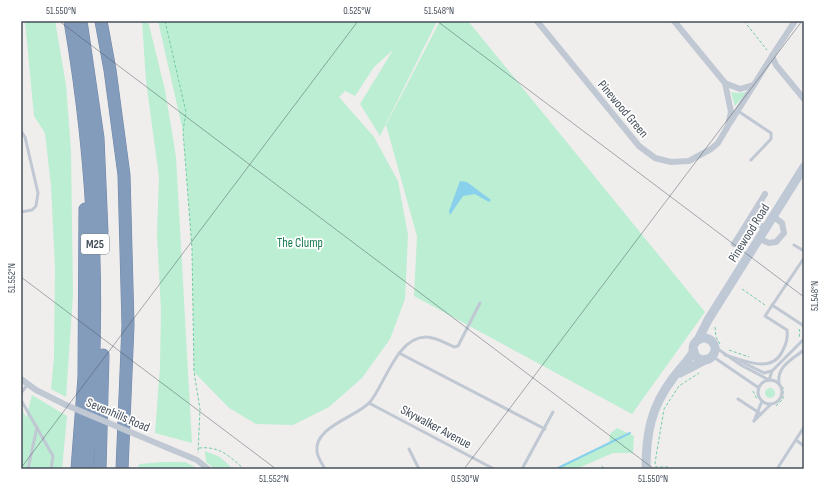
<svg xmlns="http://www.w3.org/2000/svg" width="825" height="490" viewBox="0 0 825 490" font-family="'Sofia Sans Condensed',sans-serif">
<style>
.green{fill:#bbeed2}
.water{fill:#88d0eb}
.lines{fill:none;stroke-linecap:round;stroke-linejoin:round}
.stream{stroke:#88d0eb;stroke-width:2}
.highway-casing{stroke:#7087a8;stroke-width:13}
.path{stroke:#73cca6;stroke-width:1;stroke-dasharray:3 2;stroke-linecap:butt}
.lane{stroke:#c0c8d3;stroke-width:3}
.street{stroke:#c0c8d3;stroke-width:6}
.secondary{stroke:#bfc9d6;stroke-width:9}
.highway{stroke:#849cbc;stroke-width:12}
.street-bridge{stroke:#c0c8d3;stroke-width:6}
.ticks{fill:none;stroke:#454f5a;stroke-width:1;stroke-opacity:0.45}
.labels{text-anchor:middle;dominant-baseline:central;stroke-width:3.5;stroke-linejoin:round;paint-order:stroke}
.shield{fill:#fff;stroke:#7d848c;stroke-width:1}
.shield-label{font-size:12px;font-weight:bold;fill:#454f5a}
.street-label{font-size:13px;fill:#454f5a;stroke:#fff}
.park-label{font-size:13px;fill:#177b50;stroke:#fff}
.neatline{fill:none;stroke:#454f5a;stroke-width:1.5}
.ticks-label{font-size:10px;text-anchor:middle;fill:#454f5a}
</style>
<rect width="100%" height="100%" fill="#f0eded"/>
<g class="green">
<path d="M25 21H55L66 85 71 151 73 295 66 397 51 389 54 357 55 268 51 186 45 133 34 116Z"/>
<path d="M142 21H148L165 90 176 157 192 443 155 433 160 367 161 310 157 234 159 177 146 81Z"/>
<path d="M158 21H437L380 136 360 104 393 50 374 67 355 96 345 91 339 97 374 137 398 181 408 235 405 299 390 339 362 378 329 407 293 425 256 424 229 408 194 372 192 249 183 131Z"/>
<path d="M440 21H468L705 312 632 414 414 296 417 236 386 125Z"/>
<path d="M731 92 738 93 747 92 735 106Z"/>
<circle cx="770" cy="393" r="5"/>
<path d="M32 395 67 416 62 469H21V405L26 418Z"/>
<path d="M617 428 634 436 633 453H613L576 469H554L609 443 610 434Z"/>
<path d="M205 451 220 457 233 469H215L206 462Z"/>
<path d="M164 462H185L199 469H138L139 464Z"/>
</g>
<path class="water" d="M460 181 467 182 491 200 489 202 475 194 463 196 450 215 449 211Z"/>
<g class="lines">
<path class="stream" d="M556 469 630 433"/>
<defs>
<g id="highway">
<path d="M70 21C96 174 101 314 87 469"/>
<path d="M81 21 98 138 102 232"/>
<path d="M101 21 110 70 124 175 128 325 122 469"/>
<path d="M77 469 84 377 85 209"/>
<path d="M100 469 103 355"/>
</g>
</defs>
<use href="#highway" class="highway-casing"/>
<g class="path">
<path d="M165 21 186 112 183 131 192 249 194 372 200 409 198 453"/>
<path d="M744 21 767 50"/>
<path d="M742 289 765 305"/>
<path d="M715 327 716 337 720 344"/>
<path d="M799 329 800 332 799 337"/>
<path d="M729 350 749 357"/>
<path d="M753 391 757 399"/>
<path d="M776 406 783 399V387"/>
<path d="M199 448C220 446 229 456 244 469"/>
<path d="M602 466 604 469"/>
<path d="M668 467H656L655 463 664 409 679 386 699 373"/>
</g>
<g class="lane">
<path d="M738 111 771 133V139L751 160"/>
<path d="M21 131 25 137 38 193 36 206 32 210 21 212"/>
<path d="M794 245 804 251"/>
<path d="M772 305 804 326"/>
<path d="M715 347 741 365 769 380 772 371 804 339"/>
<path d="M399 353 545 429"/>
<path d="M725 355C743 360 771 374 782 352 786 344 788 339 787 330L765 316 804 258"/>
<path d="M712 356 759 388"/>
<path d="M740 361 764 373 771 371"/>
<circle cx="770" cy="392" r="12"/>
<path d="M28 384 21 393V400L53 456 51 469"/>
<path d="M779 384C776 367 792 359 804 350"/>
<path d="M738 399 761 414"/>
<path d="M369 403 494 469"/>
<path d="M754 421 771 404"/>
<path d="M754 421 762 401"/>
<path d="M796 440 804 446"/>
<path d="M409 449 419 469"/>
<path d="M28 469 37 427"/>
<path d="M325 469C322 464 318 458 317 452 313 427 357 417 370 402 385 384 397 337 426 337 436 337 445 343 454 347L458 346 480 303"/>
<path d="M522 469 553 412"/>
<path d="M777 469 804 427"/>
</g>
<g class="street">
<path d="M537 21 639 146 655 158 671 162 689 161 711 149 718 143 728 126 731 112 725 83 674 21"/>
<path d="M772 56 795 21"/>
<path d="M725 83 740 89 753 85"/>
<path d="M730 123 772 56 776 65 804 99"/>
<path d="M750 219 767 229"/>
<path d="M760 239 769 243 776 242 784 233 782 223 774 217"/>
<path d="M734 244 765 194"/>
<path d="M21 379 36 390 66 405"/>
<path d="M168 448 197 460 208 469"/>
</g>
<g class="secondary">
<circle cx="704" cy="349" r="11"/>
<path d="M698 340 708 320 804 167"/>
<path d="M680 373 707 359"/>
<path d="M646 469C646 433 651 407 673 378 680 368 688 361 694 351"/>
</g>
<use href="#highway" class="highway"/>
<path class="street-bridge" d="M66 405 168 448"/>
</g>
<path class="ticks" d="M59 21 654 469M437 21 804 297M21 277 276 469M21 468 358 21M464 469 802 21"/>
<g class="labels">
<rect class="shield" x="81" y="234" width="28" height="20" rx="3"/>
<g class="shield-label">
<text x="95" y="244">M25</text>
</g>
<g class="street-label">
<text transform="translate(623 109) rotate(50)">Pinewood Green</text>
<text transform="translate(749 233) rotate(-58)">Pinewood Road</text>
<text transform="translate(118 415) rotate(23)">Sevenhills Road</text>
<text transform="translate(436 427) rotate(28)">Skywalker Avenue</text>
</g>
<g class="park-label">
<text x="300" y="243">The Clump</text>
</g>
</g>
<rect width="825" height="490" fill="none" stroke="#ffffff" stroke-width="44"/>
<rect x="22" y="22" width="781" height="446" class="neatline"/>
<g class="ticks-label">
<text x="61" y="14">51.550°N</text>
<text x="357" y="14">0.525°W</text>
<text x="439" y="14">51.548°N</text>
<text transform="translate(11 278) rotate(-90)" y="4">51.552°N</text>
<text transform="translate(814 296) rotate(-90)" y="4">51.548°N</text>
<text x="274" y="482">51.552°N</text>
<text x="465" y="482">0.530°W</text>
<text x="653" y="482">51.550°N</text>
</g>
</svg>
